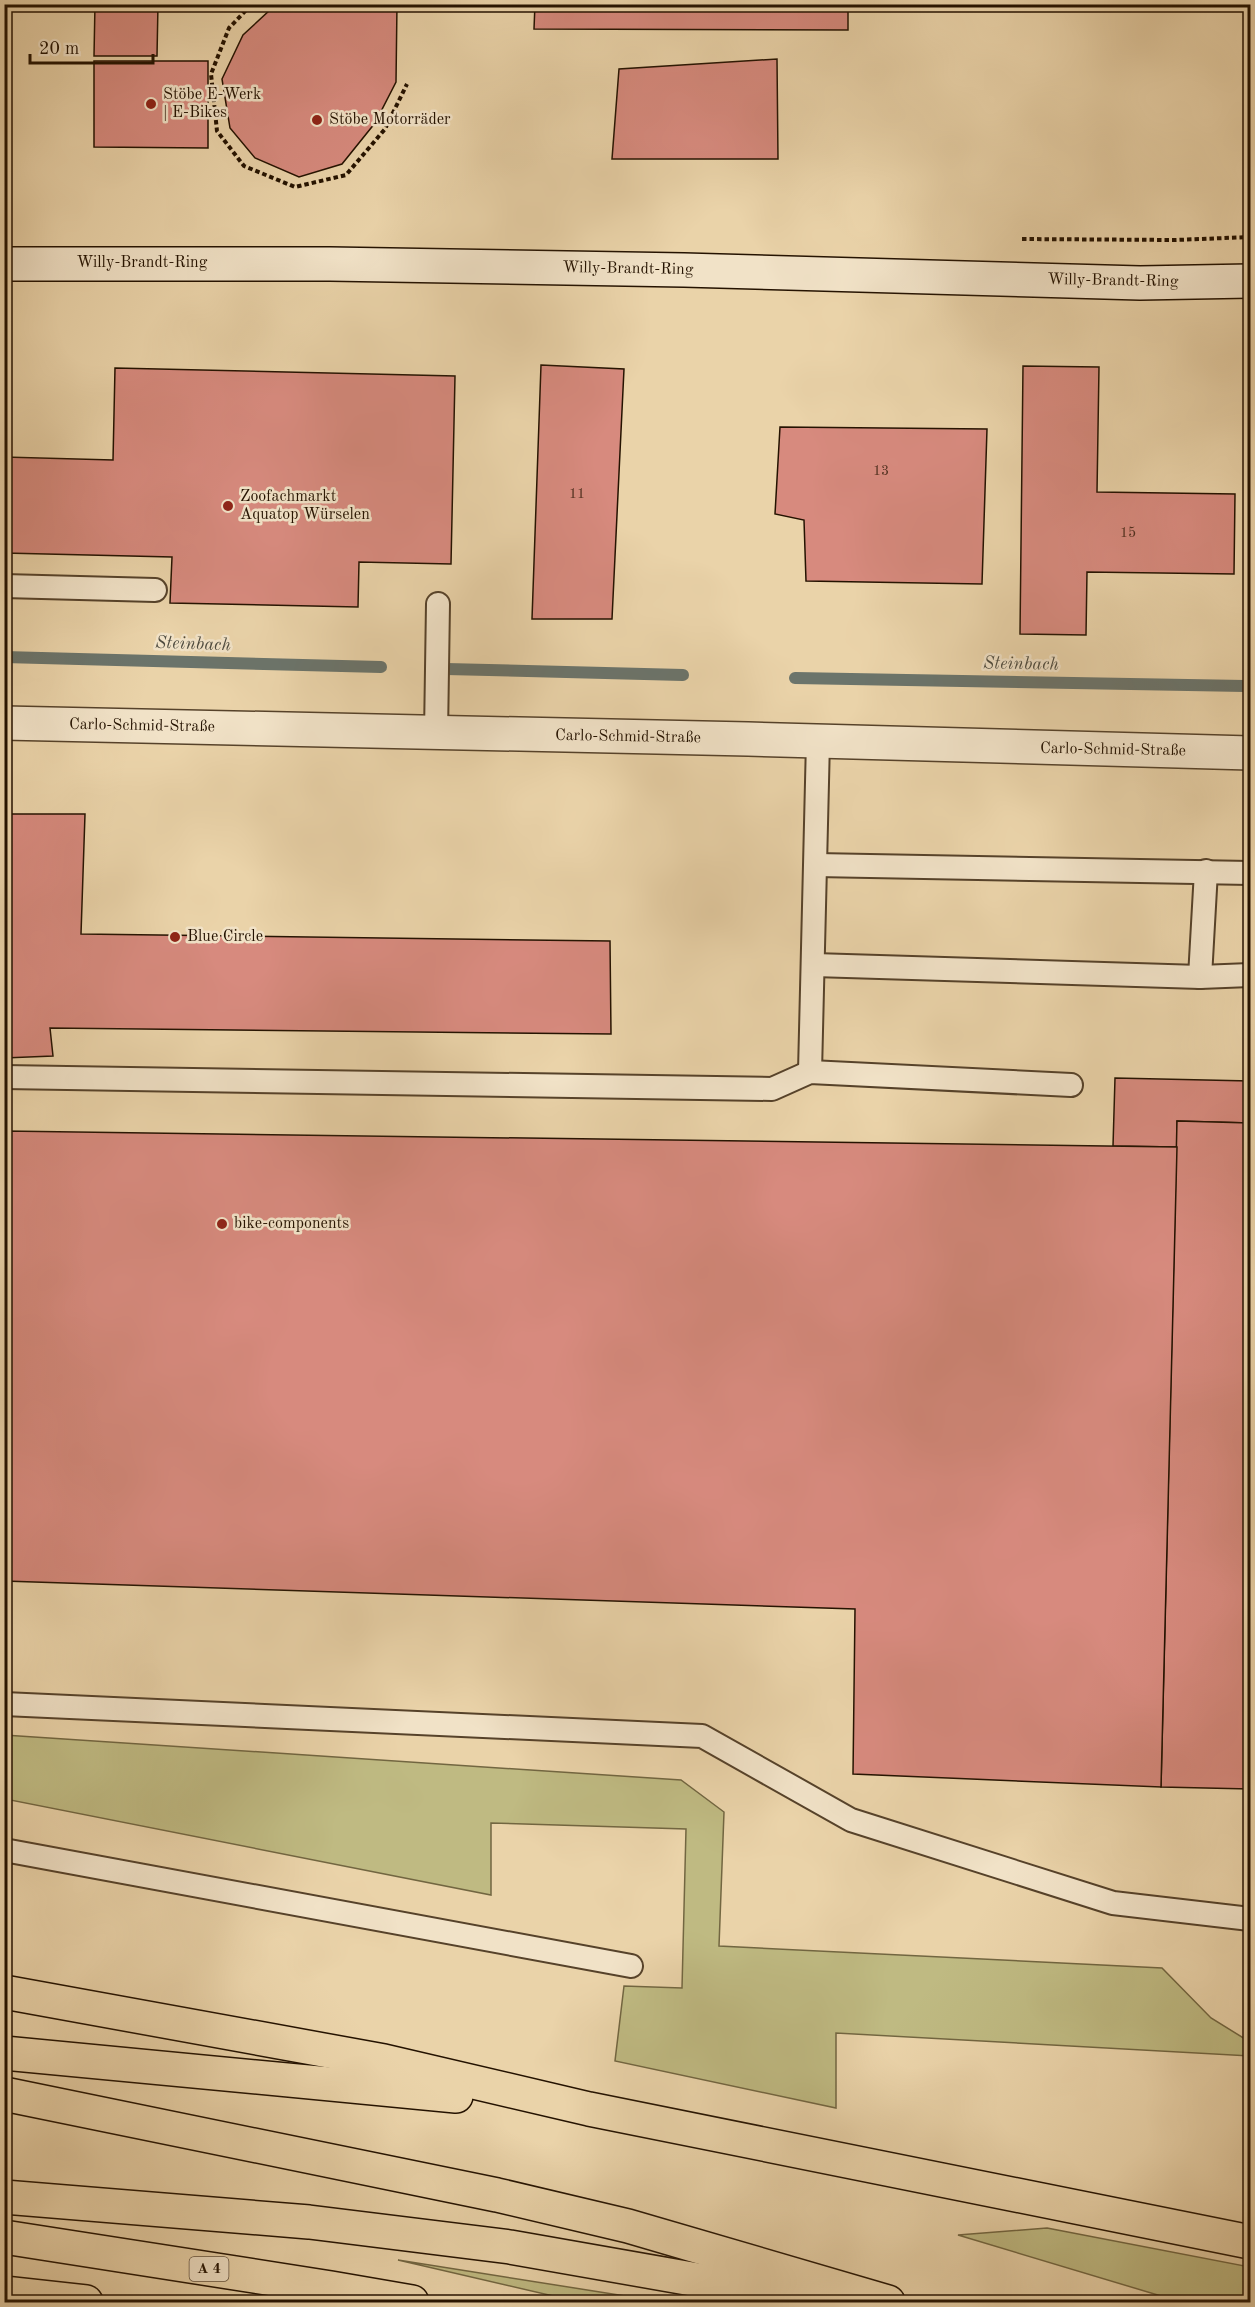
<svg xmlns="http://www.w3.org/2000/svg" width="1255" height="2307" viewBox="0 0 1255 2307" font-family="'Old Standard TT',serif">
<style>
.green{fill:#bfba82;stroke:#726641;stroke-width:1.5}
.lines{fill:none;stroke-linecap:round;stroke-linejoin:round}
.stream{stroke:#6b746b;stroke-width:12}
.building{fill:#d78a7e;stroke:#241200;stroke-width:1.5}
.lane-casing{stroke:#56422a;stroke-width:26}
.street-casing{stroke:#56422a;stroke-width:36}
.secondary-casing{stroke:#241200;stroke-width:36}
.highway-casing{stroke:#241200;stroke-width:36}
.path{stroke:#241200;stroke-width:4;stroke-dasharray:4.5 3;stroke-linecap:butt}
.lane{stroke:#f1e2c7;stroke-width:22}
.street{stroke:#f1e2c7;stroke-width:33}
.secondary{stroke:#f1e2c7;stroke-width:33}
.highway{stroke:#ead3a9;stroke-width:33}
.poi-dot{fill:#8f2418;stroke:#f1e2c7;stroke-width:2}
.labels{text-anchor:middle;dominant-baseline:central;stroke-width:5;stroke-linejoin:round;paint-order:stroke}
.number-label{font-size:14px;fill:#513020}
.shield{fill:#f1e2c7;stroke:#62503c;stroke-width:1.5}
.shield-label{font-size:15px;font-weight:bold;fill:#241200}
.poi-label{font-size:16px;fill:#241200;stroke:#f1e2c7;text-anchor:start}
.street-label{font-size:16px;fill:#241200;stroke:#f1e2c7}
.water-label{font-size:18px;font-style:italic;fill:#4e4b3f;stroke:#f1e2c7}
</style>
<rect width="100%" height="100%" fill="#ead3a9"/>
<filter id="stains"><feTurbulence type="fractalNoise" baseFrequency=".00333" numOctaves="4"/><feColorMatrix values="0 0 0 0 .2 0 0 0 0 .09 0 0 0 0 .02 0 0 0 .5 -.17"/></filter>
<radialGradient id="worn" r=".72"><stop offset=".6" stop-color="#630" stop-opacity="0"/><stop offset="1" stop-color="#630" stop-opacity=".3"/></radialGradient>
<g class="green">
<path d="M4 1735 681 1780 724 1812 719 1946 1162 1968 1211 2018 1250 2042V2056L836 2033V2108L615 2061 624 1986 682 1988 686 1829 491 1823V1895L5 1799Z"/>
<path d="M1047 2228 1250 2267V2302H1181L958 2235Z"/>
<path d="M398 2260 663 2302H579Z"/>
</g>
<g class="lines">
<g class="stream">
<path d="M4 657 381 667"/>
<path d="M446 669 683 675"/>
<path d="M795 678 1245 686"/>
</g>
</g>
<g class="building">
<path d="M95 4H158L157 56H94Z"/>
<path d="M287 4H397L396 82 375 123 342 164 299 177 255 158 230 128 222 79 243 35 270 10Z"/>
<path d="M535 4H848V30L534 29Z"/>
<path d="M777 59 778 159H612L619 69Z"/>
<path d="M94 61H208V148L94 147Z"/>
<path d="M541 365 624 369 612 619H532Z"/>
<path d="M1023 366 1099 367 1097 492 1235 494 1234 574 1087 572 1086 635 1020 634Z"/>
<path d="M115 368 455 376 451 564 359 562 358 607 170 603 172 557 4 553V457L113 460Z"/>
<path d="M780 427 987 429 982 584 806 581 804 520 775 514Z"/>
<path d="M4 814H85L81 934 610 941 611 1034 50 1028 53 1056 4 1058Z"/>
<path d="M1115 1078 1250 1081V1123L1177 1121V1147L1113 1146Z"/>
<path d="M1177 1121 1250 1123V1789L1161 1787Z"/>
<path d="M4 1131 1177 1147 1161 1787 853 1774 855 1609 4 1581Z"/>
</g>
<g class="lines">
<defs>
<g id="lane">
<path d="M4 586 155 590"/>
<path d="M436 734 438 604"/>
<path d="M816 865 1250 873"/>
<path d="M814 965 1200 977 1250 975"/>
<path d="M1200 977 1206 871"/>
<path d="M810 1072 818 741"/>
<path d="M4 1077 772 1089 810 1072 1071 1085"/>
<path d="M4 1704 702 1736 851 1820 1113 1903 1250 1919"/>
<path d="M4 1850 631 1966"/>
</g>
<path id="street" d="M4 723 748 739 1250 753"/>
<path id="secondary" d="M4 264H330L684 270 1140 283 1250 281"/>
<g id="highway">
<path d="M4 1992 384 2061 589 2109 1250 2242"/>
<path d="M4 2053 456 2096"/>
<path d="M4 2094 497 2195 628 2226 888 2302"/>
<path d="M4 2197 309 2222 510 2247 823 2302"/>
<path d="M4 2237 331 2288 412 2302"/>
<path d="M4 2293 86 2302"/>
</g>
</defs>
<use href="#lane" class="lane-casing"/>
<use href="#street" class="street-casing"/>
<use href="#secondary" class="secondary-casing"/>
<use href="#highway" class="highway-casing"/>
<g class="path">
<path d="M251 5 229 28 211 74 217 131 244 166 295 187 346 175 385 129 407 84"/>
<path d="M1022 239 1176 240 1250 237"/>
</g>
<use href="#lane" class="lane"/>
<use href="#street" class="street"/>
<use href="#secondary" class="secondary"/>
<use href="#highway" class="highway"/>
</g>
<g class="poi-dot">
<circle cx="151" cy="104" r="6"/>
<circle cx="317" cy="120" r="6"/>
<circle cx="228" cy="506" r="6"/>
<circle cx="175" cy="937" r="6"/>
<circle cx="222" cy="1224" r="6"/>
</g>
<g class="labels">
<g class="number-label">
<text x="881" y="471">13</text>
<text x="577" y="494">11</text>
<text x="1128" y="533">15</text>
</g>
<rect class="shield" x="189.5" y="2257" width="39" height="24" rx="4.5"/>
<g class="shield-label">
<text x="209" y="2269">A 4</text>
</g>
<g class="poi-label">
<text x="163" y="95">Stöbe E-Werk<tspan x="163" dy="18">| E-Bikes</tspan></text>
<text x="329" y="120">Stöbe Motorräder</text>
<text x="240" y="497">Zoofachmarkt<tspan x="240" dy="18">Aquatop Würselen</tspan></text>
<text x="187" y="937">Blue Circle</text>
<text x="234" y="1224">bike-components</text>
</g>
<g class="street-label">
<text x="142" y="263">Willy-Brandt-Ring</text>
<text transform="translate(628 269) rotate(1)">Willy-Brandt-Ring</text>
<text transform="translate(1113 281) rotate(1)">Willy-Brandt-Ring</text>
<text transform="translate(142 726) rotate(1)">Carlo-Schmid-Straße</text>
<text transform="translate(628 737) rotate(1)">Carlo-Schmid-Straße</text>
<text transform="translate(1113 750) rotate(1)">Carlo-Schmid-Straße</text>
</g>
<g class="water-label">
<text transform="translate(193 644) rotate(2)">Steinbach</text>
<text transform="translate(1021 664) rotate(1)">Steinbach</text>
</g>
</g>
<rect width="1255" height="2307" fill="none" stroke="#ead3a9" stroke-width="24"/>
<rect x="6" y="6" width="1243" height="2295" fill="none" stroke="#241200" stroke-width="3"/>
<rect x="12" y="12" width="1231" height="2283" fill="none" stroke="#241200" stroke-width="1.5"/>
<path d="M30 54v9h123v-9" fill="none" stroke="#241200" stroke-width="3"/>
<text x="39" y="54" font-size="18" fill="#241200" stroke="#f1e2c7" stroke-width="4.5" paint-order="stroke">20 m</text>
<rect width="100%" height="100%" filter="url(#stains)"/>
<rect width="100%" height="100%" fill="url(#worn)"/>
</svg>
